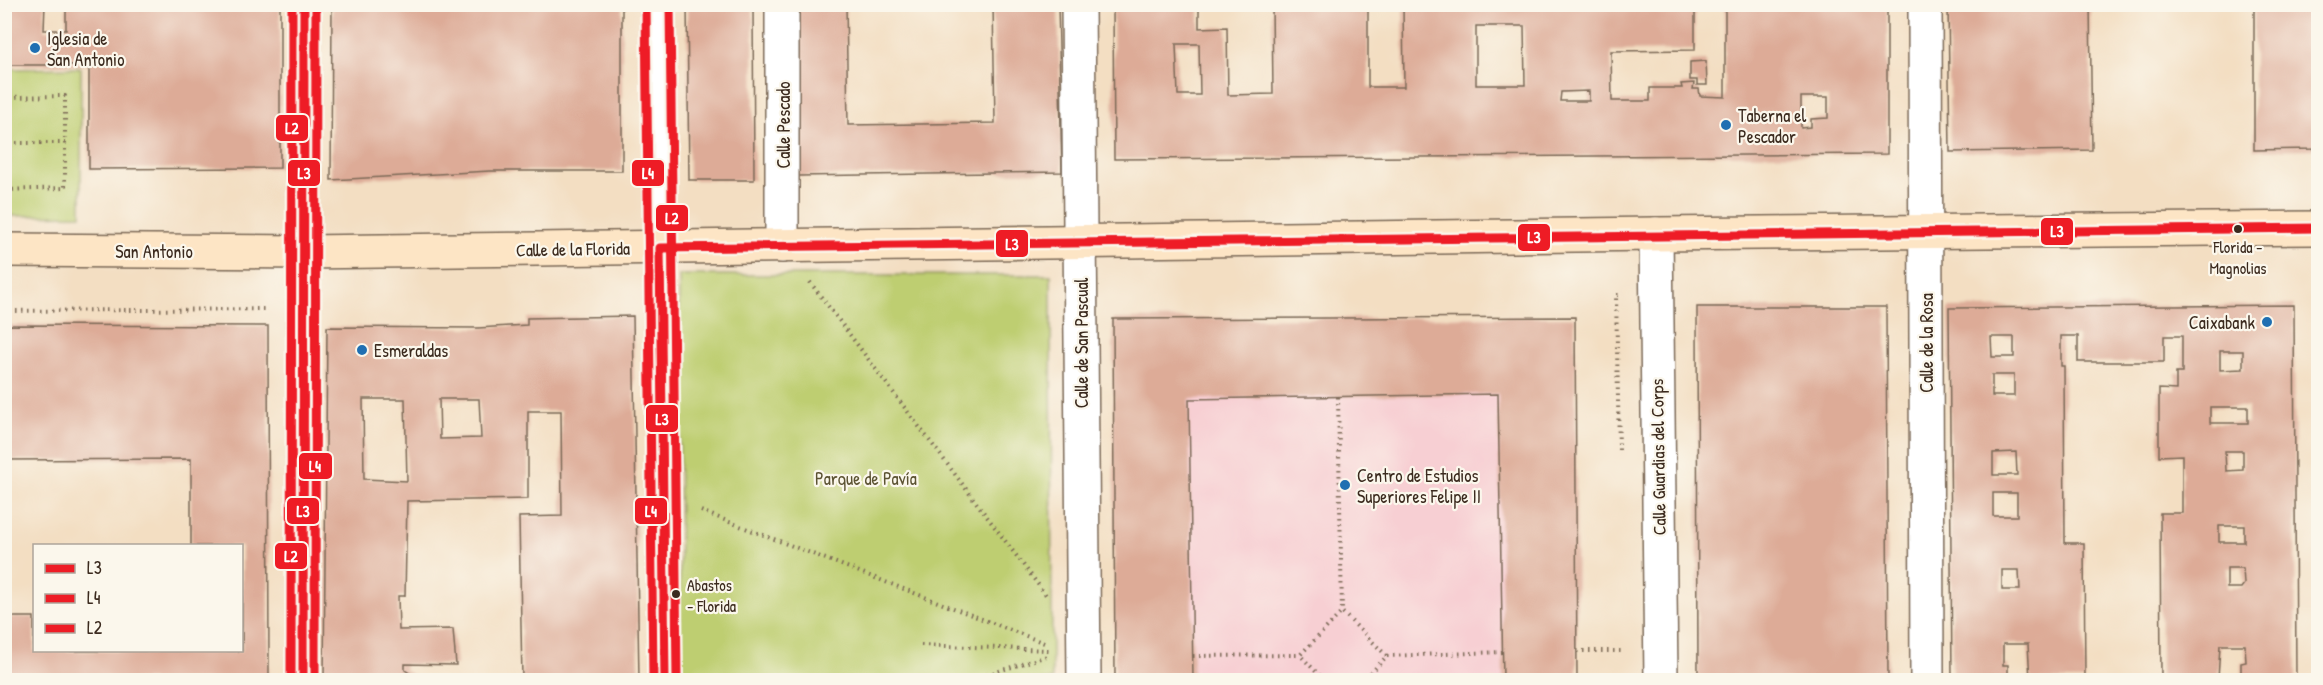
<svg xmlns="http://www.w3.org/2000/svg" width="2323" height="685" viewBox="0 0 2323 685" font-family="'Patrick Hand',sans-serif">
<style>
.built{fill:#f7cfd3}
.green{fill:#bece71;stroke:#7c7c48;stroke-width:1.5}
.building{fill:#ddab97;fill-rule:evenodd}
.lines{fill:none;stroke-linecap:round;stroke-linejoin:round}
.street-casing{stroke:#7b6957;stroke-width:36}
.secondary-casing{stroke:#7b6957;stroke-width:36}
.path{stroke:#7b6957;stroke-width:4;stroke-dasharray:1.5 4.5;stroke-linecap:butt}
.street{stroke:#fff;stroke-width:33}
.secondary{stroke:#fde5c5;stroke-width:33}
.bus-1-casing{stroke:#fbf7ec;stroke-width:14}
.bus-2-casing{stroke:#fbf7ec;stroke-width:14}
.bus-3-casing{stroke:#fbf7ec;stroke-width:14}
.bus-1{stroke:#ee1c25;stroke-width:9}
.bus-2{stroke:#ee1c25;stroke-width:9}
.bus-3{stroke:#ee1c25;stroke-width:9}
.poi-dot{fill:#1f6fb2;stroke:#fbf7ec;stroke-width:2}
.bus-dot{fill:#3b2a1e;stroke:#fbf7ec;stroke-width:2}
.labels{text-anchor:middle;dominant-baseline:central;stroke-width:4.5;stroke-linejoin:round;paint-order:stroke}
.bus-label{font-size:16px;fill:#3b2a1e;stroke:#fbf7ec}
.poi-label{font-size:18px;fill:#3b2a1e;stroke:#fbf7ec;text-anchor:start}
.street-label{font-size:18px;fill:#3b2a1e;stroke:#fbf7ec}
.park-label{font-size:18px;fill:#5c5333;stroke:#fbf7ec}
.line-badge{stroke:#fbf7ec;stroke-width:2}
.badge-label{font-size:16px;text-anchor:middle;font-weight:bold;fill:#fff}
</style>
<rect width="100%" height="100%" fill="#fbf7ec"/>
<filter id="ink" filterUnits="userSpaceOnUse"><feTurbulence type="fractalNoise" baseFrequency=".0167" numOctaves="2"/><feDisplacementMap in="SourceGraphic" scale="12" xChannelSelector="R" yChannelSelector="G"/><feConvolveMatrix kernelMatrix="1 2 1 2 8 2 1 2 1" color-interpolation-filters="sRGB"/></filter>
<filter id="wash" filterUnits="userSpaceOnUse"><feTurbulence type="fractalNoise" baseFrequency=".008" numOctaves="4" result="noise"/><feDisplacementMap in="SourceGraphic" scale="24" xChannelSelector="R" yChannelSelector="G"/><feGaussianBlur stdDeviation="1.35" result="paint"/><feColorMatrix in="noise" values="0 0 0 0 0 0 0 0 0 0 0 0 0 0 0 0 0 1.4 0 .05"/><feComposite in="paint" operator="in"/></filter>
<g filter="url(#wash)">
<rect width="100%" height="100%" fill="#f3dec2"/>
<path class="built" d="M1575 317 1577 680H1115L1113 319Z"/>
<g class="green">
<path d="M81 68V215L5 216V69Z"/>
<path d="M679 275H1051L1052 680H680Z"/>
</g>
<g id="blocks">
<g class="building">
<path d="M4 4H45L44 30H66V4H280V168L89 169V65H4Z"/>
<path d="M332 4H622V171H490L331 180Z"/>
<path d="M687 4H753L754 180H689Z"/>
<path d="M795 4H846L848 125 995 123 993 4H1058L1062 172 798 176Z"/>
<path d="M1113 4H1199V28L1227 27 1228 95 1273 94 1272 4H1368V87H1404L1403 4H1695V50L1611 51 1612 101H1650V88H1682L1681 84 1694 83 1693 89H1699L1700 96 1725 97V4H1887V154L1114 159ZM1476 26H1524L1525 85H1476ZM1176 44H1199L1200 95H1178ZM1589 91V101H1560L1561 92ZM1801 97H1828V118L1811 119V127L1801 128Z"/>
<path d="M1948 4H2090L2092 150 1950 152Z"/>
<path d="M2254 4H2318V149L2254 150Z"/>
<path d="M1706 61 1707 85H1697V80H1690V62Z"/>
<path d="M2294 305 2296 680H2241V663L2246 662 2245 645H2220L2218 680H2161L2160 513H2182V455L2159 456V389L2176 390V373H2182V336H2164V362H2078V336H2061V366H2064L2065 543H2084L2085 680H2030L2028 644H2003V665H2008V680H1952L1949 308ZM1991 337H2014V357H1992ZM2220 351H2243V369L2220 370ZM1992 375H2014V396H1992ZM2210 407H2248V423H2210ZM2225 451H2243V470L2226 471ZM2016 452 2017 475H1993V453ZM1993 493H2017V516H1993ZM2219 526H2244V542H2219ZM2227 568H2243L2244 584 2241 588H2227ZM2002 570H2019L2020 590H2002Z"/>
<path d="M1697 307H1886L1888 680H1698Z"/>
<path d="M633 316 639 680H522L519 517 562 516 561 411H528V499L407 501 405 596H398L399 630 453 629 456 665 405 664V670L420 680H324L327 327 478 328 527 325V318ZM363 399H405L407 481 364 479ZM439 399H479L481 438 440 439Z"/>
<path d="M1575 317 1577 680H1503L1498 394 1189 399 1193 680H1115L1113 319Z"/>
<path d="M4 325 268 326 269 680H4V617H34V651H242V546H191V459L4 460Z"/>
</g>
</g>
</g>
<g filter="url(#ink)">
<use href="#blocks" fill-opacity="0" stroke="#7b6957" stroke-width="1.5"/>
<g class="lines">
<defs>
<g id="street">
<path d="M658 4 665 680"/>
<path d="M782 4V246"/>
<path d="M1078 4 1084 680"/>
<path d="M1925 4 1927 680"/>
<path d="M1656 234 1661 680"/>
<path d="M303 680 304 4"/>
</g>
<path id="secondary" d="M4 250 304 252 1656 234 2318 228"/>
</defs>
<use href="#street" class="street-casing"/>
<use href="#secondary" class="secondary-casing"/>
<g class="path">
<path d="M4 97 65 96V188L4 190"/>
<path d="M4 143H65"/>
<path d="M810 282 1046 595"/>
<path d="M4 311 268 309"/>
<path d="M1338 397 1342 612 1387 656 1364 680"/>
<path d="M1619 450 1616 295H1620"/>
<path d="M701 511 1047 644"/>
<path d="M921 645 1049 650"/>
<path d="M1577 651H1623"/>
<path d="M1193 656 1300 655"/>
<path d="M1387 656 1502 652"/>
<path d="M970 680 1047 656"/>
<path d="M1324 680 1300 655 1342 612"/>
</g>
<use href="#street" class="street"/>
<use href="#secondary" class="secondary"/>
<defs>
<g id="bus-1">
<path d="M303 680 304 4"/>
<path d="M665 680 660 248 2318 228"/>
</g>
<g id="bus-2">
<path d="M646 4 653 680"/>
<path d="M315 680 316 4"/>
</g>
<g id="bus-3">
<path d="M670 4 677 680"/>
<path d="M291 680 292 4"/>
</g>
</defs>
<use href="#bus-1" class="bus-1-casing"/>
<use href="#bus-2" class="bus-2-casing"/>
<use href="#bus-3" class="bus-3-casing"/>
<use href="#bus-1" class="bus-1"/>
<use href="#bus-2" class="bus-2"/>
<use href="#bus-3" class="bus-3"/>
</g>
</g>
<g class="poi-dot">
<circle cx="35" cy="48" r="6"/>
<circle cx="1726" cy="125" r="6"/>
<circle cx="2267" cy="322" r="6"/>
<circle cx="362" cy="350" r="6"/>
<circle cx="1345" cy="485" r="6"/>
</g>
<g class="bus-dot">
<circle cx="2238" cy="229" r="5"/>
<circle cx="676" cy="594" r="5"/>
</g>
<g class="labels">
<g class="bus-label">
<text x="2238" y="247">Florida -<tspan x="2238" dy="21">Magnolias</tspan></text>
<text x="687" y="585" text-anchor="start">Abastos<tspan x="687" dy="21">- Florida</tspan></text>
</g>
<g class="poi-label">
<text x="47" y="38">Iglesia de<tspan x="47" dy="21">San Antonio</tspan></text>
<text x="1738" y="115">Taberna el<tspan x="1738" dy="21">Pescador</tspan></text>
<text x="2255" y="322" text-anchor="end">Caixabank</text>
<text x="374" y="350">Esmeraldas</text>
<text x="1357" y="475">Centro de Estudios<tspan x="1357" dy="21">Superiores Felipe II</tspan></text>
</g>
<g class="street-label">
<text transform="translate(783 125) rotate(-90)">Calle Pescado</text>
<text transform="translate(573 249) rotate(-1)">Calle de la Florida</text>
<text x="154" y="251">San Antonio</text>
<text transform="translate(1081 343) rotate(-90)">Calle de San Pascual</text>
<text transform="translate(1926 343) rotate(-90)">Calle de la Rosa</text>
<text transform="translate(1658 457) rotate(-91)">Calle Guardias del Corps</text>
</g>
<g class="park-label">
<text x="866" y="478">Parque de Pavía</text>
</g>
</g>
<g class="line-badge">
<rect x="275" y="114" width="34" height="28" rx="6" fill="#ee1c25"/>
<rect x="287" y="159" width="34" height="28" rx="6" fill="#ee1c25"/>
<rect x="631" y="159" width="34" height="28" rx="6" fill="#ee1c25"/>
<rect x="655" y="204" width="34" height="28" rx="6" fill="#ee1c25"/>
<rect x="2040" y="217" width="34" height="29" rx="6" fill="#ee1c25"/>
<rect x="1517" y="223" width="34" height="29" rx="6" fill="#ee1c25"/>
<rect x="995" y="229" width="34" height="29" rx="6" fill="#ee1c25"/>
<rect x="645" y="404" width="34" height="29" rx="6" fill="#ee1c25"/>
<rect x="298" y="452" width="35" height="28" rx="6" fill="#ee1c25"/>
<rect x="286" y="497" width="34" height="28" rx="6" fill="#ee1c25"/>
<rect x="634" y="497" width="34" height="28" rx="6" fill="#ee1c25"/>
<rect x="274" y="542" width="34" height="28" rx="6" fill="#ee1c25"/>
</g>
<g class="badge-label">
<text x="292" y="134">L2</text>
<text x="304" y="179">L3</text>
<text x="648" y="179">L4</text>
<text x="672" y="224">L2</text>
<text x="2057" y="237">L3</text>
<text x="1534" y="243">L3</text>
<text x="1012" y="250">L3</text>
<text x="662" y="425">L3</text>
<text x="315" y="472">L4</text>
<text x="303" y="517">L3</text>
<text x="651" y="517">L4</text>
<text x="291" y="562">L2</text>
</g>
<rect width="2323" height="685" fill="none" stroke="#fbf7ec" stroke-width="24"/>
<rect x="33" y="544" width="210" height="108" fill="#fbf7ec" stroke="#aea59a" stroke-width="1.5"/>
<rect x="45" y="564" width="30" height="9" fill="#ee1c25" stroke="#aea59a" stroke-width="1.5"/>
<text x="87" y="574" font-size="18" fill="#3b2a1e">L3</text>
<rect x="45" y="594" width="30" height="9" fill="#ee1c25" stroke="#aea59a" stroke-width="1.5"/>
<text x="87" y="604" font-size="18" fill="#3b2a1e">L4</text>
<rect x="45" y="624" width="30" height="9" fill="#ee1c25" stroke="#aea59a" stroke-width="1.5"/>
<text x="87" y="634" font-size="18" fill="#3b2a1e">L2</text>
</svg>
